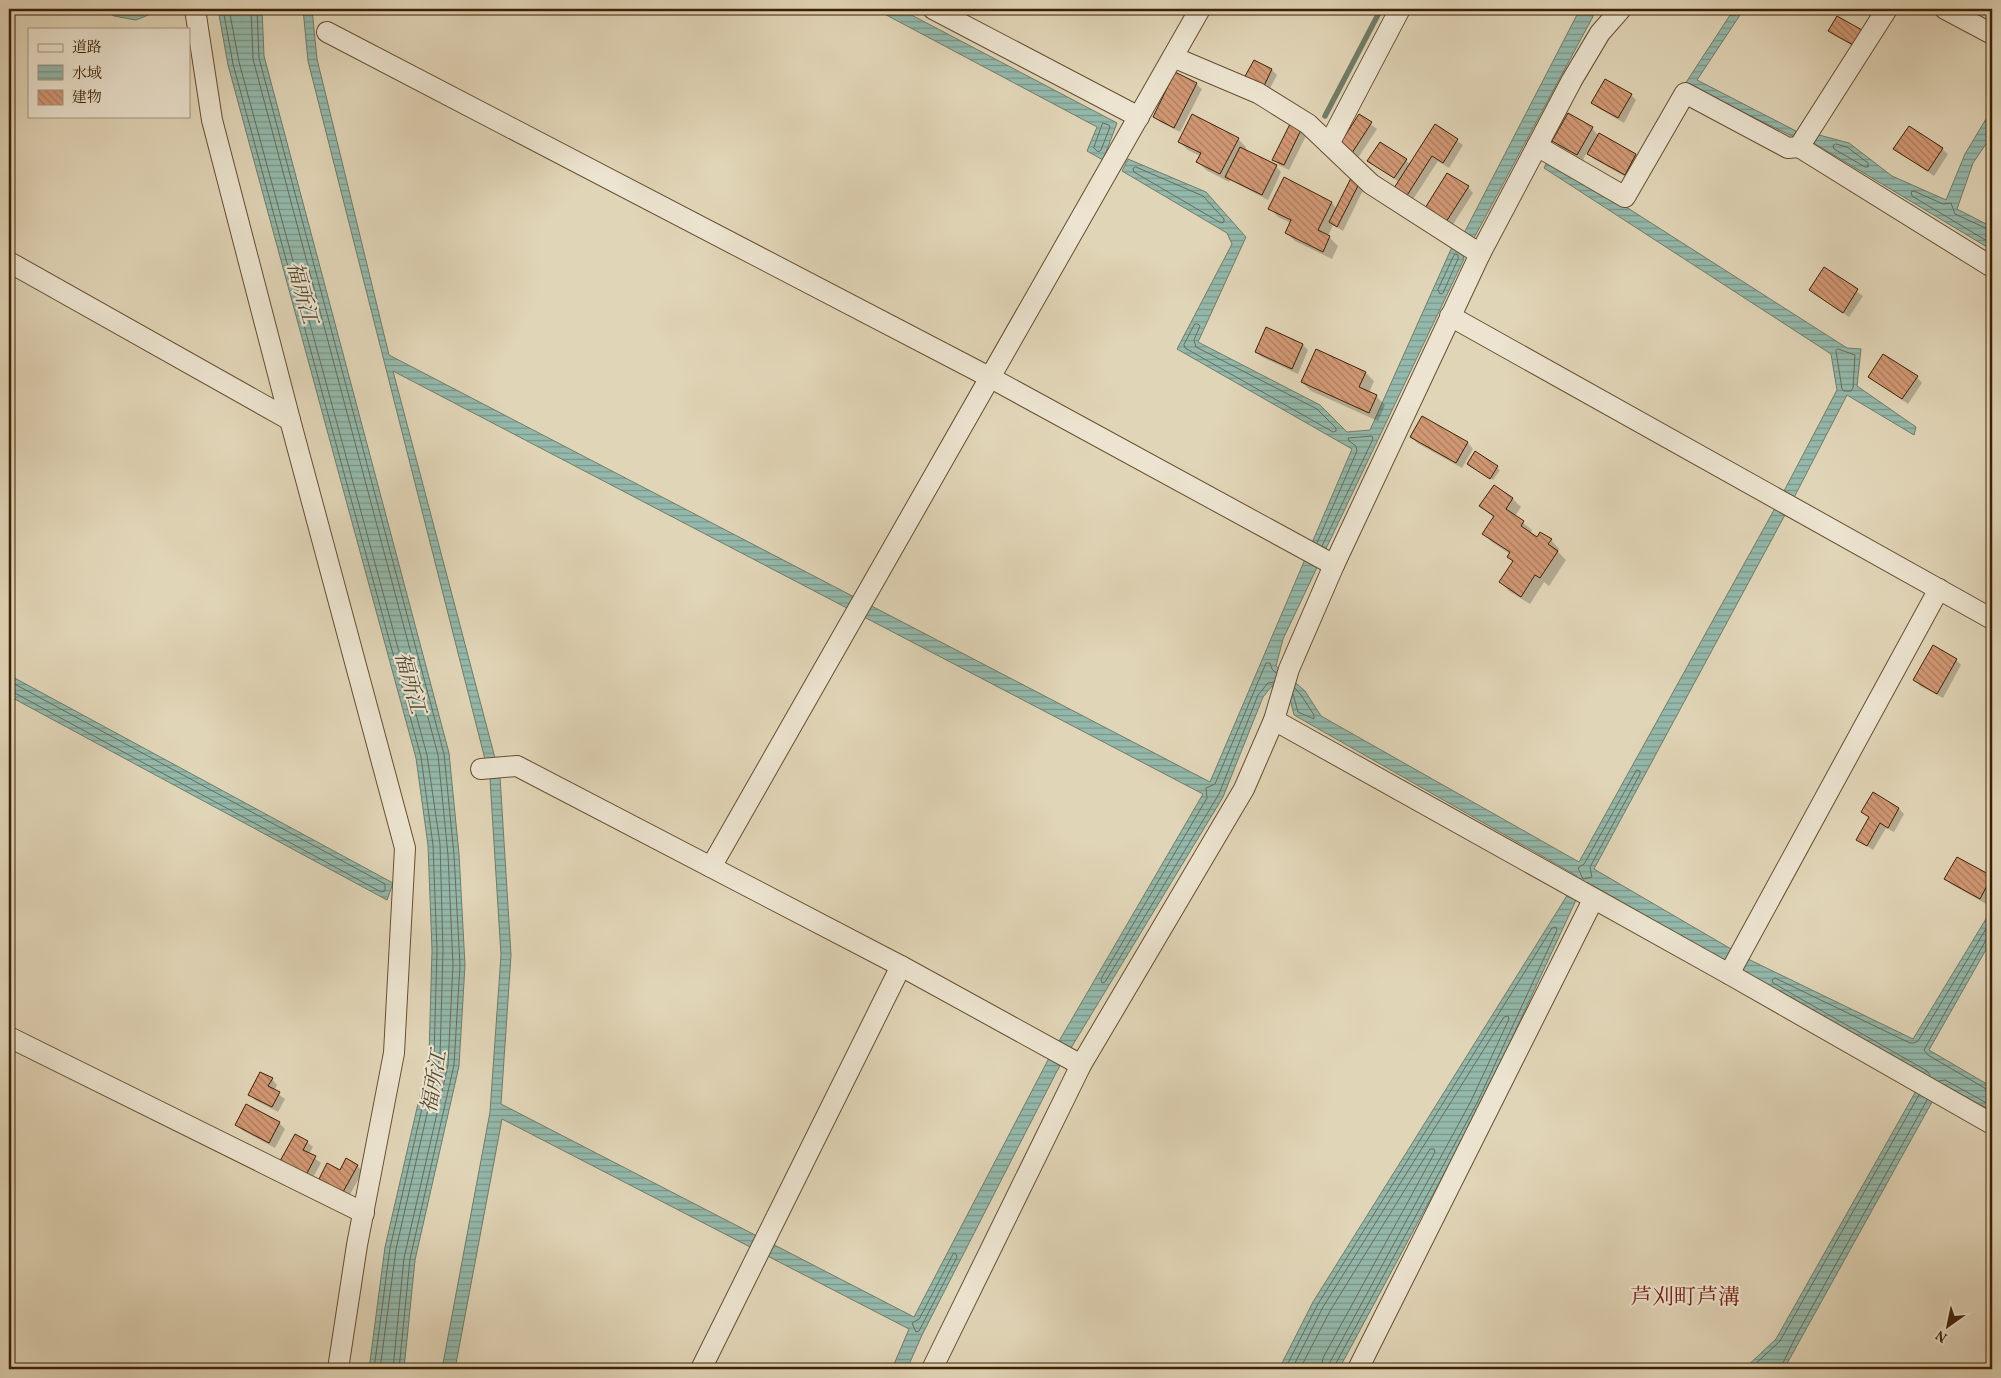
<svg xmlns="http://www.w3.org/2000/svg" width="2001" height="1378" viewBox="0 0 2001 1378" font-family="Vollkorn,'Noto Serif JP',serif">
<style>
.water{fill:url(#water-rules);stroke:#717c68;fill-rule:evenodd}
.shadow{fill:#0003}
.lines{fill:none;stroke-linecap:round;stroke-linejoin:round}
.shore{stroke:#686d58;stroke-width:1}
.stream{stroke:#717c68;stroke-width:5.5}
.building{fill:url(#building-back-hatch);stroke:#3d2103}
.minor-casing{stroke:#664e30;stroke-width:22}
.minor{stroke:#ece4d0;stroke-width:20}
.labels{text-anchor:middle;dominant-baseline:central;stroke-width:4.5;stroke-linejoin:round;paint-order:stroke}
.water-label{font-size:21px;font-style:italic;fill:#53472d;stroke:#ece4d0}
.quarter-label{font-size:22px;fill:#7a1f14;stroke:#ece4d0}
</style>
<defs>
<pattern id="water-rules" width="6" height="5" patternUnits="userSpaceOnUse" patternTransform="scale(1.25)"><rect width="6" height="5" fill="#94b9ac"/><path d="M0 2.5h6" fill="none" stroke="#7a968a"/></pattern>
<pattern id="building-back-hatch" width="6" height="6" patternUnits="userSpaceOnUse" patternTransform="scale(1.25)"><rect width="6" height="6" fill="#d29875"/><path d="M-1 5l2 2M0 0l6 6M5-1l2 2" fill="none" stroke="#ac7c5e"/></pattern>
</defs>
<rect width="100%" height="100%" fill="#e1d5b7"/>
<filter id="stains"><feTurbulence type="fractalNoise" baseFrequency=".004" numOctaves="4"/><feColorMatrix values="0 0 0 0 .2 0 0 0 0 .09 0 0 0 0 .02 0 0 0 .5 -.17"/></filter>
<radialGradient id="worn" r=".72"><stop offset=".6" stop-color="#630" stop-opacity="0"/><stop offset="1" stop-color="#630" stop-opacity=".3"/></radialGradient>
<g class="water">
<path d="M101 9H163L136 20 114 16Z"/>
<path d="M218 9H262L264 56 449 753 459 854 465 965 459 1066 415 1260 404 1369H369L385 1247 429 1056 432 950 428 845 416 758 228 65Z"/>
<path d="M303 9H312L317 59 389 355 1210 782 1352 449 1177 349 1232 244 1227 233 1122 171 1128 159 1206 192 1246 237 1198 342 1320 405 1347 432 1370 430 1452 247 1462 252 1464 259 1283 639 1276 666 1305 691 1321 716 1579 862 1774 510 1837 390 1831 354 1544 168 1547 162 1623 205 1847 348 1861 349 1857 386 1916 427 1914 435 1847 395 1786 513 1594 869 1750 960 1913 1039 1992 909V939L1929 1050 1992 1087V1111L1942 1084 1784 1369H1744L1776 1339 1925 1075 1587 882 1576 900 1481 1105 1339 1369H1279L1313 1302 1568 894 1577 876 1294 715 1290 699 1272 686 1263 697 1223 797 1057 1071 922 1335 907 1369H892L909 1329 502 1119 455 1369H442L490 1112 501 955 490 779 308 61ZM393 371 1203 794 1048 1060 914 1317 501 1104 511 955 500 777Z"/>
<path d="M875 9H900L1117 123 1103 160 1087 151 1097 127Z"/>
<path d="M1580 9H1597L1474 238 1463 235Z"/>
<path d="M1734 9H1744L1697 80 1796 131 1794 137 1685 84Z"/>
<path d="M1992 109V135L1973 163 1957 209 1992 227V250L1812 142 1819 135 1849 143 1892 176 1946 200 1965 154Z"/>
<path d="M9 675 393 883 387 900 9 696Z"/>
</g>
<g class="shadow">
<path d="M1837 18 1859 49 1835 36 1830 31Z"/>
<path d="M1272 70 1277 75 1268 92 1251 84Z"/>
<path d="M1196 84 1202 89 1180 132 1160 122 1155 117Z"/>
<path d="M1631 95 1636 100 1624 123 1598 108 1593 103Z"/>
<path d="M1359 116 1377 129 1358 158 1346 150Z"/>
<path d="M1435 126 1463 145 1449 168 1438 161 1412 201 1401 194 1399 182 1369 161 1406 160 1410 165Z"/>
<path d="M1592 128 1597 134 1636 155 1641 160 1631 180 1594 159 1587 152 1583 160 1559 146 1554 141Z"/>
<path d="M1301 131 1306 136 1289 170 1279 165 1274 159Z"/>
<path d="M1238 139 1246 147 1245 151 1276 166 1281 172 1268 200 1230 180 1229 182 1206 170 1198 162 1200 156 1188 150 1179 142Z"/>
<path d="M1895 149H1942L1948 154 1934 176Z"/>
<path d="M1284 179 1332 203 1337 209 1359 183 1364 188 1343 231 1333 225 1328 236 1338 246 1332 259 1295 241 1286 232 1291 223 1278 217 1270 208Z"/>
<path d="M1468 187 1473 193 1452 226 1432 213Z"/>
<path d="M1825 269 1863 296 1849 317 1811 290Z"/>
<path d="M1267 328 1303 345 1308 350 1298 374 1262 357 1256 352Z"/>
<path d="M1366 373 1374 381 1369 393 1376 396 1385 405 1378 421 1311 391 1302 382Z"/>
<path d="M1870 377H1917L1922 383 1908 404Z"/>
<path d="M1422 418 1468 443 1473 449 1462 468 1417 443 1412 437Z"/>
<path d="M1475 453 1500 470 1493 480 1471 466Z"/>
<path d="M1494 486 1513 499 1521 507 1515 516 1532 530 1530 534 1537 539 1551 540 1559 549 1558 552 1566 560 1549 586 1544 582 1530 604 1509 591 1501 582 1514 562 1509 557 1510 554 1492 542 1484 534 1494 518 1481 506Z"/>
<path d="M1956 660 1961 665 1943 698 1920 686 1915 680Z"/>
<path d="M1899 809 1904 814 1894 832 1886 828 1873 850 1858 840 1870 818 1863 812Z"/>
<path d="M1958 858 1992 877V892L1986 904 1951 884 1946 879Z"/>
<path d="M272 1079 277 1085 274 1091 285 1099 278 1112 255 1100 250 1094Z"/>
<path d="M246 1105 279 1123 285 1129 275 1148 242 1130 236 1124Z"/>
<path d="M307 1142 313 1147 309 1154 321 1163 312 1179 287 1166Z"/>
<path d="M357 1166 363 1171 349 1196 326 1184 320 1179Z"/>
</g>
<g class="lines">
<g class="shore">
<path d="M223 9 233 64 421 757 433 845 437 950 434 1056 390 1248 374 1369"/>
<path d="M229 9 239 62 427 755 440 844 443 950 440 1057 396 1249 380 1369"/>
<path d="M251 9 253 59 438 755 448 855 453 965 448 1065 404 1258 393 1369"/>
<path d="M257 9 259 58 444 754 454 855 460 965 454 1065 410 1259 399 1369"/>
<path d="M1103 123 1109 125 1110 127 1101 150 1098 152 1094 148Z"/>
<path d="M1836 144 1847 147 1868 163V167H1865L1834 149 1833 146Z"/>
<path d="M1136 167 1203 196 1224 219V222L1221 223 1134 172 1133 169Z"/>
<path d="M1992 231 1955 214 1951 203 1943 204 1914 191 1911 192 1912 196 1992 244"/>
<path d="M1455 254 1458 255V259L1443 293 1440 294 1438 290Z"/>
<path d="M1195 324H1198L1200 326 1194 340 1196 347 1317 409 1336 428V431L1333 432 1185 348 1184 345Z"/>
<path d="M1838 349 1855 355 1853 388 1851 391H1844L1842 389 1836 351Z"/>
<path d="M1317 543 1357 451 1356 446 1349 441 1348 438 1372 436 1373 439 1322 546"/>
<path d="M9 681 385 884V891L381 892 13 692H9"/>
<path d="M1274 682 1268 683 1258 695 1219 794 1105 982 1102 983 1101 979 1207 798 1206 788 1215 784 1266 663H1270L1272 669 1276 673"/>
<path d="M1293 694 1298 712 1314 719V715L1301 695 1295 688"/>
<path d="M1637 770 1640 771V774L1590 867 1592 877 1583 879 1578 868 1584 864Z"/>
<path d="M1992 938 1986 940 1924 1050 1928 1055 1988 1090 1992 1091"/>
<path d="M1930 1075 1927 1071 1773 983 1772 980 1775 978 1910 1043H1914L1918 1041 1992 919"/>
<path d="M1939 1081 1945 1080 1992 1106"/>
<path d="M954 1253 956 1254 957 1257 919 1331 916 1332 912 1323 919 1319Z"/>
<path d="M1285 1369 1318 1304 1552 928 1556 927 1557 930 1477 1103 1335 1365V1369"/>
<path d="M1292 1369 1323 1307 1504 1017 1508 1016 1509 1019 1471 1101 1330 1362 1328 1369"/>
<path d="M1300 1369 1330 1311 1430 1149H1434L1435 1152 1323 1358 1321 1369"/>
<path d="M1750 1369 1780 1341 1919 1095"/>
<path d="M1780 1369 1796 1336 1927 1100"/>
</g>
<path class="stream" d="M1325 116 1381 9"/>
</g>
<g class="building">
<path d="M1837 16 1862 30 1853 45 1828 31Z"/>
<path d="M1254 60 1272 69 1263 88 1244 78Z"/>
<path d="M1175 72 1197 83 1174 128 1153 117Z"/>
<path d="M1605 79 1632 94 1618 118 1591 103Z"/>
<path d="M1568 113 1593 127 1577 155 1552 141Z"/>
<path d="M1192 114 1239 138 1220 174 1196 162 1201 153 1178 142Z"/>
<path d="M1359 114 1372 122 1352 153 1339 145Z"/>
<path d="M1290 124 1301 130 1284 165 1272 160Z"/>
<path d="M1435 124 1458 139 1443 163 1432 156 1406 197 1394 188Z"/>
<path d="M1909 126 1943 148 1928 171 1893 149Z"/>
<path d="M1599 133 1636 154 1625 175 1587 154Z"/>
<path d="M1380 142 1407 159 1394 178 1367 161Z"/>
<path d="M1240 147 1277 165 1262 195 1225 177Z"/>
<path d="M1447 173 1469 186 1446 222 1425 208Z"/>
<path d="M1284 177 1332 202 1318 230 1330 236 1323 252 1285 233 1291 220 1268 209Z"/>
<path d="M1351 178 1360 182 1337 227 1329 222Z"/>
<path d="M1824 267 1858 289 1843 313 1809 290Z"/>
<path d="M1266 327 1303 344 1292 369 1255 352Z"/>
<path d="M1316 349 1366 372 1359 387 1377 395 1369 413 1301 382Z"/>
<path d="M1883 354 1918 376 1902 399 1868 377Z"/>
<path d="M1422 416 1468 442 1456 463 1410 437Z"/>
<path d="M1475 451 1498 466 1490 479 1467 464Z"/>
<path d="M1494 485 1513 498 1506 509 1524 521 1521 526 1537 537 1540 532 1552 539 1548 544 1558 551 1540 578 1535 575 1521 597 1499 582 1513 561 1507 557 1510 552 1482 534 1494 516 1479 506Z"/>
<path d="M1933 645 1957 659 1937 694 1913 680Z"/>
<path d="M1873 792 1899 808 1888 828 1880 823 1867 846 1856 840 1869 817 1861 812Z"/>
<path d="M1957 857 1992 876 1980 899 1944 879Z"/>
<path d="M260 1072 273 1078 268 1086 280 1092 272 1107 248 1095Z"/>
<path d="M246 1104 280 1122 269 1143 235 1125Z"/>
<path d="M295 1134 308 1141 303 1150 316 1156 306 1175 280 1161Z"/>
<path d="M346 1158 358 1165 343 1192 319 1179 327 1163 340 1170Z"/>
</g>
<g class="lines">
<defs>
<g id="minor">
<path d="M195 9 212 120 290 420 405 848 394 1053 357 1245 338 1369"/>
<path d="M933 9 1139 117"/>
<path d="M1945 9 1992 34"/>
<path d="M327 32 991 378 1334 565"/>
<path d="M1173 57 1258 93 1308 124 1371 184 1480 254"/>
<path d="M1329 144 1400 9"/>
<path d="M1537 146 1625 197 1685 93 1788 148 1799 147 1887 9"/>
<path d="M1799 147 1992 267"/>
<path d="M9 262 290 420"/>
<path d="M1450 316 1992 619"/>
<path d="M1274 720 1729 974 1992 1124"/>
<path d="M481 769 517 766 901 966 1081 1065"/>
<path d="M711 867 1200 9"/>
<path d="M1729 974 1939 589"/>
<path d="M9 1037 364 1213"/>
<path d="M701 1369 901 966"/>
<path d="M932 1369 1081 1065 1244 789 1274 720 1289 669 1334 565 1480 254 1572 80 1600 33 1621 9"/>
<path d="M1358 1369 1593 900"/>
</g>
</defs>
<use href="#minor" class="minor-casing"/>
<use href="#minor" class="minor"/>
</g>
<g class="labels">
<g class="water-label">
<text transform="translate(301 293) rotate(75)">福所江</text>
<text transform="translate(409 683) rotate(75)">福所江</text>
<text transform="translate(435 1082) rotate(-80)">福所江</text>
</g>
<g class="quarter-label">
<text x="1685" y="1298">芦刈町芦溝</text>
</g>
</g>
<rect width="2001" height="1378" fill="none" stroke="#e1d5b7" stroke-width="30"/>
<rect x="10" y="10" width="1981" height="1358" fill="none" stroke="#3d2103" stroke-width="2.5"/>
<rect x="15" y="15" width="1971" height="1348" fill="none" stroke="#3d2103"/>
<rect x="28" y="28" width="162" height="90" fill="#ece4d0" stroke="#a6967e"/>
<rect x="38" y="44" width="25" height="8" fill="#ece4d0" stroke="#a6967e"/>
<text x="72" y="52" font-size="15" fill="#3d2103">道路</text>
<rect x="38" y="65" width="25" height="15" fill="url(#water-rules)" stroke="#a6967e"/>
<text x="72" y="78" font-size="15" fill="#3d2103">水域</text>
<rect x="38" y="90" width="25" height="15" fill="url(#building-back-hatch)" stroke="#a6967e"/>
<text x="72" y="102" font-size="15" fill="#3d2103">建物</text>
<g transform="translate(1948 1326) rotate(213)" stroke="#ece4d0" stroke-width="4" paint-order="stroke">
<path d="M0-4L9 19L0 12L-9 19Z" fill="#3d2103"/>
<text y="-8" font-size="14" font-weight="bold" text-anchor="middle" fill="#3d2103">N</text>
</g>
<rect width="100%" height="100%" filter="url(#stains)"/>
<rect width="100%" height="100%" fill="url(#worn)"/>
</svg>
